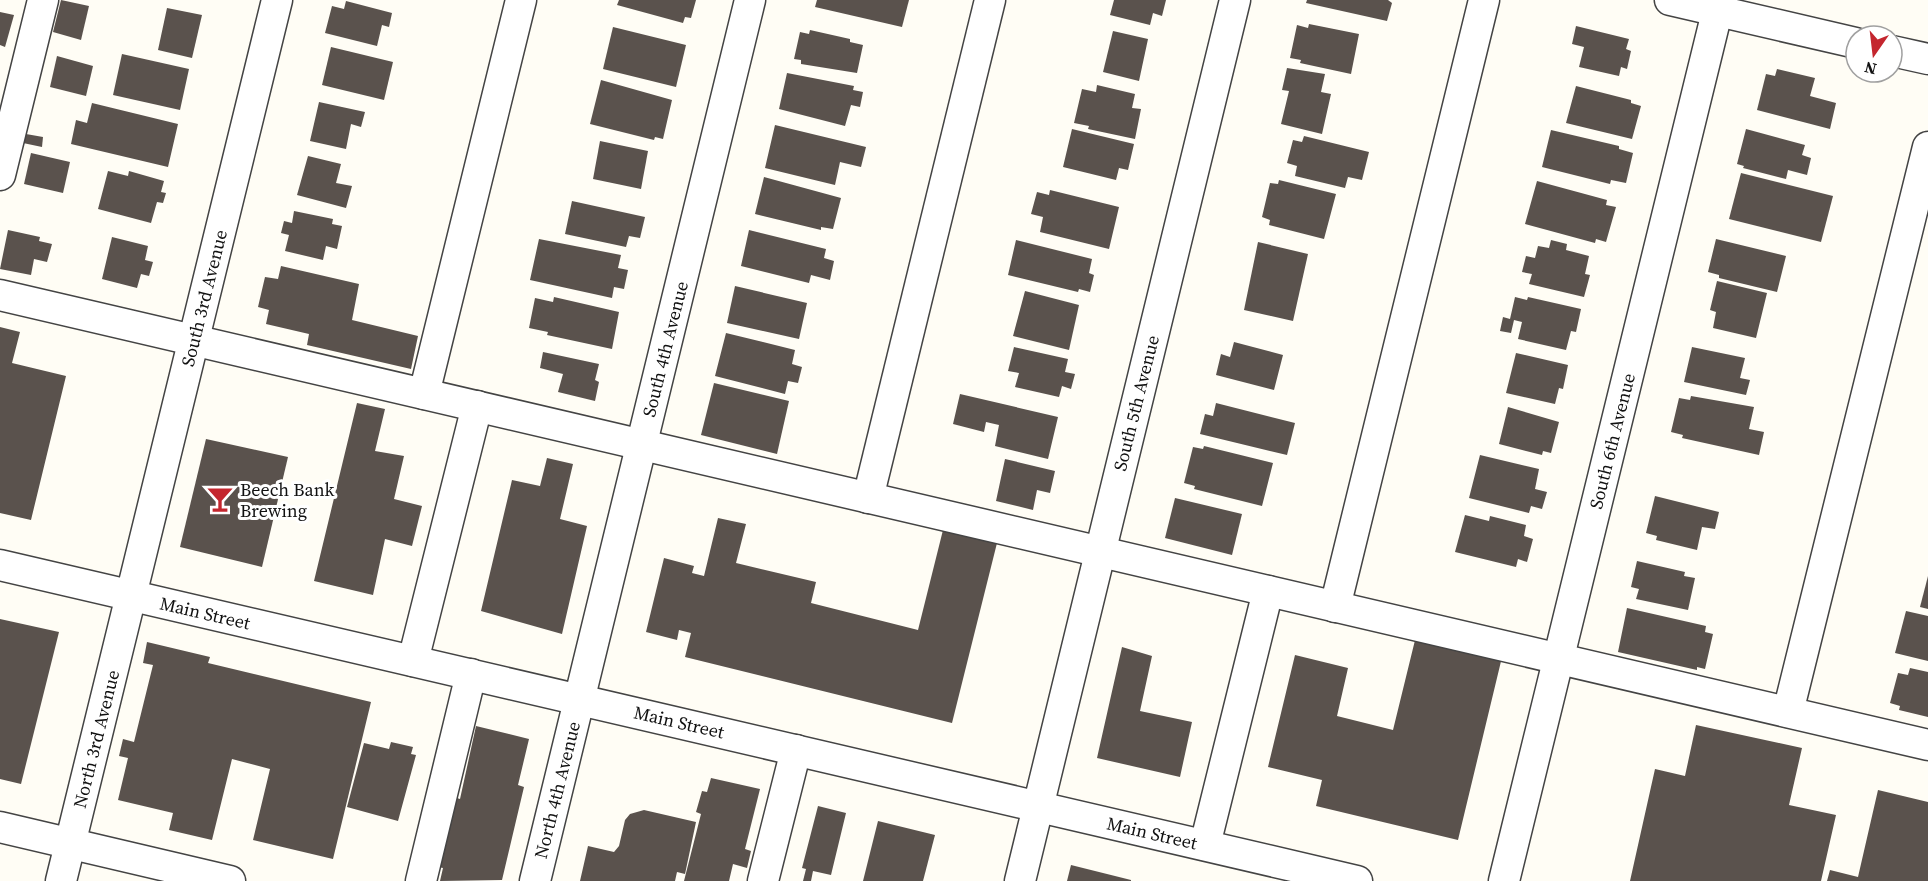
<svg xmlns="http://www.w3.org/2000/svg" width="1928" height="881" viewBox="0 0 1928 881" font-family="'Source Serif 4',serif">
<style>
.building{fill:#5a524d}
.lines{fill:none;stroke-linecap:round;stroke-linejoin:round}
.minor-casing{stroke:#444;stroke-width:33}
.minor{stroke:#fff;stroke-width:30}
.labels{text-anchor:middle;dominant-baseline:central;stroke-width:6;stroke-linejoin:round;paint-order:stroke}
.street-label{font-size:18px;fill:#111;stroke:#fff}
.poi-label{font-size:18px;fill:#111;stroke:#fff;text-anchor:start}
</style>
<rect width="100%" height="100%" fill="#fffdf5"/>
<g class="building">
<path d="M61 0 89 6 81 40 53 32Z"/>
<path d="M619 0H696L691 18 685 17 683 23 617 5Z"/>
<path d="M817 0H909L902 27 815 7Z"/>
<path d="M1114 0H1166L1162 16 1153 13 1150 25 1110 15Z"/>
<path d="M1307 0H1388L1392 3 1387 21 1306 3Z"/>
<path d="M346 1 392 13 389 27 382 25 377 46 325 33 332 6 344 9Z"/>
<path d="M167 8 202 15 192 58 158 50Z"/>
<path d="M0 12 14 15 5 47 0 45Z"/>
<path d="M1309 24 1359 34 1351 74 1300 63 1301 60 1290 58 1297 25 1308 28Z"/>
<path d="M1576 26 1629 39 1626 49 1631 51 1627 69 1621 67 1619 76 1579 67 1584 47 1572 44Z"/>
<path d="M613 27 686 45 676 87 603 69Z"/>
<path d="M810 30 850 39V42L863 45 857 73 801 64V60L794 59 800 32 809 34Z"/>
<path d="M1113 31 1148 39 1139 81 1103 72Z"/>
<path d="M331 47 393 62 384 100 322 85Z"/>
<path d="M122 54 189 69 180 110 113 95Z"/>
<path d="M57 56 93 66 86 96 50 87Z"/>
<path d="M1287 68 1325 74 1321 92 1331 94 1322 134 1281 124 1289 91 1282 90Z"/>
<path d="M1777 69 1815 78 1810 96 1836 103 1830 129 1757 110 1766 74 1775 76Z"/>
<path d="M787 73 854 86 853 90 863 92 860 107 851 105 845 126 779 109Z"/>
<path d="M601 80 672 100 663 139 655 137 654 140 590 124Z"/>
<path d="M1097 85 1135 94 1132 108 1141 109 1135 139 1088 129 1089 126 1074 123 1082 89 1096 92Z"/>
<path d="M1576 86 1631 100V103L1641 106 1632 139 1566 123Z"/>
<path d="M319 102 365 112 361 127 351 124 346 149 310 141Z"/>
<path d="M92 103 178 124 168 167 71 144 76 120 87 123Z"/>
<path d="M775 125 866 147 861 167 840 162 835 185 765 168Z"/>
<path d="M1072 129 1134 144 1128 170 1119 168 1116 180 1063 167Z"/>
<path d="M1746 129 1805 145 1802 155 1811 158 1807 175 1788 170 1786 179 1743 168 1744 166 1737 164Z"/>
<path d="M1551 130 1619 146V149L1633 153 1626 183 1611 180 1610 184 1542 167Z"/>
<path d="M26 134 43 137 42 147 23 143Z"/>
<path d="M1304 136 1369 152 1362 180 1348 177 1345 188 1295 176 1297 166 1287 163 1293 140 1302 142Z"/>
<path d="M600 141 648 151 641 189 593 179Z"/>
<path d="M31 153 70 162 63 193 24 184Z"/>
<path d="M308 156 341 164 336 183 352 186 346 208 297 195Z"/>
<path d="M108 171 128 176 129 171 164 181 161 192 166 193 163 203 157 202 151 223 98 209Z"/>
<path d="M1741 173 1833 196 1821 242 1729 219Z"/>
<path d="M764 177 841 198 833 229 821 227V230L755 214Z"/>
<path d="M1279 180 1336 194 1324 239 1269 225 1270 220 1262 217 1270 183 1278 184Z"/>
<path d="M1537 181 1607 200 1606 205 1616 207 1606 242 1596 239 1595 243 1525 224Z"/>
<path d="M1050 190 1119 207 1109 249 1040 232 1043 217 1031 214 1037 192 1049 195Z"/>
<path d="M572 201 645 217 640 238 629 236 626 247 565 234Z"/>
<path d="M294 211 333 219 332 224 342 226 337 249 326 246 323 260 285 251 289 235 281 233 284 221 292 223Z"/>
<path d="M8 230 40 237 39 241 52 244 47 262 34 259 31 275 0 269Z"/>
<path d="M749 230 826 249 824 258 834 261 830 280 811 275 809 283 741 266Z"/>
<path d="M112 237 148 246 145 260 153 262 149 276 141 274 137 288 102 279Z"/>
<path d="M539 239 621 255 618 268 628 270 624 289 614 287 612 298 530 280Z"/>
<path d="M1716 239 1786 256 1777 292 1719 278V275L1708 272Z"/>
<path d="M1016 240 1092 259 1089 273 1094 275 1090 292 1079 289 1078 292 1008 275Z"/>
<path d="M1551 240 1567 244 1566 250 1589 256 1585 274 1590 275 1584 297 1529 284 1532 274 1522 272 1526 256 1535 258 1538 246 1549 248Z"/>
<path d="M1258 242 1308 254 1293 321 1244 310Z"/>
<path d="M281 266 359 284 352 320 418 336 411 369 307 345 309 334 266 324 269 310 258 307 265 277 278 279Z"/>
<path d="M1717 281 1767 293 1756 338 1713 328 1716 312 1710 310Z"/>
<path d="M735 286 807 303 799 339 727 323Z"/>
<path d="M1025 291 1079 305 1069 350 1013 336Z"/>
<path d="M554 297 619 312 612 349 547 335 548 332 529 328 535 298 553 302Z"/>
<path d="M1515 297 1527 300 1528 297 1581 309 1576 332 1571 331 1566 350 1518 339 1522 322 1514 320 1511 333 1500 331 1503 317 1510 319Z"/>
<path d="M0 327 20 332 12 363 66 376 31 520 0 513Z"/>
<path d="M726 333 795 350 792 364 802 367 798 383 788 381 785 394 715 376Z"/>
<path d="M1234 342 1283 355 1274 390 1216 375 1221 354 1230 357Z"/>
<path d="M1014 347 1068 359 1065 372 1075 374 1071 389 1062 386 1059 397 1015 387 1019 373 1008 371Z"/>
<path d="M1692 347 1745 358 1740 378 1750 380 1746 395 1684 382Z"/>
<path d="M543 352 599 364 595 380 599 382 595 401 558 392 563 374 540 368Z"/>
<path d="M1516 353 1568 365 1563 389 1559 388 1555 404 1506 393Z"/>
<path d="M714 383 789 401 777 454 701 435Z"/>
<path d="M960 394 1058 417 1048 459 995 446 999 425 986 422 984 432 953 424Z"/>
<path d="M1691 396 1754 407 1749 429 1764 432 1759 455 1682 438 1683 435 1671 432 1679 398 1690 400Z"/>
<path d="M357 403 385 409 375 451 404 456 394 499 422 506 412 546 385 539 373 595 314 581Z"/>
<path d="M1216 403 1295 423 1287 455 1200 434 1205 414 1213 416Z"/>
<path d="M1508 407 1559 422 1551 453 1543 451 1542 455 1499 444Z"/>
<path d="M206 439 288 457 262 567 180 547Z"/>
<path d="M1204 446 1273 463 1262 506 1194 489 1195 486 1184 483 1193 447 1203 449Z"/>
<path d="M1480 455 1539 469 1535 489 1547 492 1542 509 1531 506 1529 513 1469 498Z"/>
<path d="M547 458 573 464 560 519 587 526 562 634 481 611 512 480 540 486Z"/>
<path d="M1005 459 1055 471 1050 493 1037 490 1033 510 996 501Z"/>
<path d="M1655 496 1719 512 1715 529 1702 527 1697 550 1656 540 1657 536 1646 533Z"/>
<path d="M1175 498 1242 514 1232 555 1165 538Z"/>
<path d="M1465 515 1489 521 1490 516 1526 525 1524 536 1533 539 1527 562 1518 559 1516 567 1455 552Z"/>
<path d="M718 518 746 524 736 563 816 582 811 603 918 630 944 526 998 539 952 723 685 657 691 633 679 630 677 640 646 632 664 558 694 566 692 573 704 576Z"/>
<path d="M1637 561 1685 572 1684 576 1695 578 1688 610 1636 599 1639 589 1631 587Z"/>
<path d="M1928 576V609L1920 607Z"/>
<path d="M1627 608 1706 626 1705 632 1713 634 1705 669 1697 667V670L1618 652Z"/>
<path d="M1906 611 1928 616V661L1895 653Z"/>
<path d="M0 619 59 632 21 784 0 779Z"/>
<path d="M1417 632 1503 653 1458 840 1316 806 1322 780 1268 767 1295 655 1348 668 1337 716 1393 730Z"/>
<path d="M147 642 210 657 208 663 371 702 333 859 253 840 270 769 232 759 212 840 169 830 173 813 118 800 128 758 119 756 123 739 134 742 153 665 143 663Z"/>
<path d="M1122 647 1152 656 1140 711 1192 722 1180 777 1097 758Z"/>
<path d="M1910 668 1928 672V717L1899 710 1900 706 1890 703 1898 673 1908 675Z"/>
<path d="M1696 725 1802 748 1789 805 1836 815 1821 881H1630L1655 769 1685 776Z"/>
<path d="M476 726 529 739 518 785 524 787 502 880 440 881 443 868 438 867 454 797 460 799Z"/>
<path d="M391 742 413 747 411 754 416 755 398 821 347 807 364 743 389 749Z"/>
<path d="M711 778 760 789 745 849 751 851 747 868 733 864 729 881H684L701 814 696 812 702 791 707 792Z"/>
<path d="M1878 790 1928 802V881H1827L1830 870 1858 877Z"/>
<path d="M818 806 846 813 831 875 813 871 811 881H803L806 869 802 868Z"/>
<path d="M644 810 696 822 685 874 677 872 675 881H580L588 846 614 852 619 846 625 820 630 814Z"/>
<path d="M878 821 935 835 923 881H863Z"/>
<path d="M1071 865 1131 880V881H1067Z"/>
</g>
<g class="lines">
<defs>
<g id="minor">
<path d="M1670 0 1856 43"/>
<path d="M1892 51 1928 59"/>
<path d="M0 175 43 0"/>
<path d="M0 295 1928 745"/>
<path d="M424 394 521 0"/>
<path d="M868 498 990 0"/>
<path d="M0 565 1357 881"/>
<path d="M1335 607 1484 0"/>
<path d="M413 661 477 406"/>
<path d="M1788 712 1928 147"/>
<path d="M0 827 230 881"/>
<path d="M1205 845 1268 591"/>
<path d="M61 881 277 0"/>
<path d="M421 881 471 674"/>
<path d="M535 881 750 0"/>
<path d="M763 881 796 750"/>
<path d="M1020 881 1235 0"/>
<path d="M1504 881 1720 0"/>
</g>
</defs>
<use href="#minor" class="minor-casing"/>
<use href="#minor" class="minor"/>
</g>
<defs>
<symbol id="bar-bare" viewBox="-9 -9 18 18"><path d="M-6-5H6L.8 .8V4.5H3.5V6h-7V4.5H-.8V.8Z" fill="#c4262e" stroke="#fff" stroke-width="2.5" paint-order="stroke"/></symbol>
</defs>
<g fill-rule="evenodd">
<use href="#bar-bare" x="201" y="480" width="38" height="38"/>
</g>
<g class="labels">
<g class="street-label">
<text transform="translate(204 298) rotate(-76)">South 3rd Avenue</text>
<text transform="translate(665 349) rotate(-76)">South 4th Avenue</text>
<text transform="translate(1136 403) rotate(-76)">South 5th Avenue</text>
<text transform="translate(1612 441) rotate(-76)">South 6th Avenue</text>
<text transform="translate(205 613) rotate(13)">Main Street</text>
<text transform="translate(679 722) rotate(13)">Main Street</text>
<text transform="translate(96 739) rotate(-76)">North 3rd Avenue</text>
<text transform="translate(557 790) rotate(-76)">North 4th Avenue</text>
<text transform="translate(1152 833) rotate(13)">Main Street</text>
</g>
<g class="poi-label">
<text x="240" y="489">Beech Bank<tspan x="240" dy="21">Brewing</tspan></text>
</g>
</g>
<g transform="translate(1874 54) rotate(194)"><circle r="28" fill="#ffffff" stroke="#a0a0a0" stroke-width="1.5"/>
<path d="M0-4.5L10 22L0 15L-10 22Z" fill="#c4262e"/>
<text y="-9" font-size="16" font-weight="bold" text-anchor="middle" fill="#111111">N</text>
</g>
</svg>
